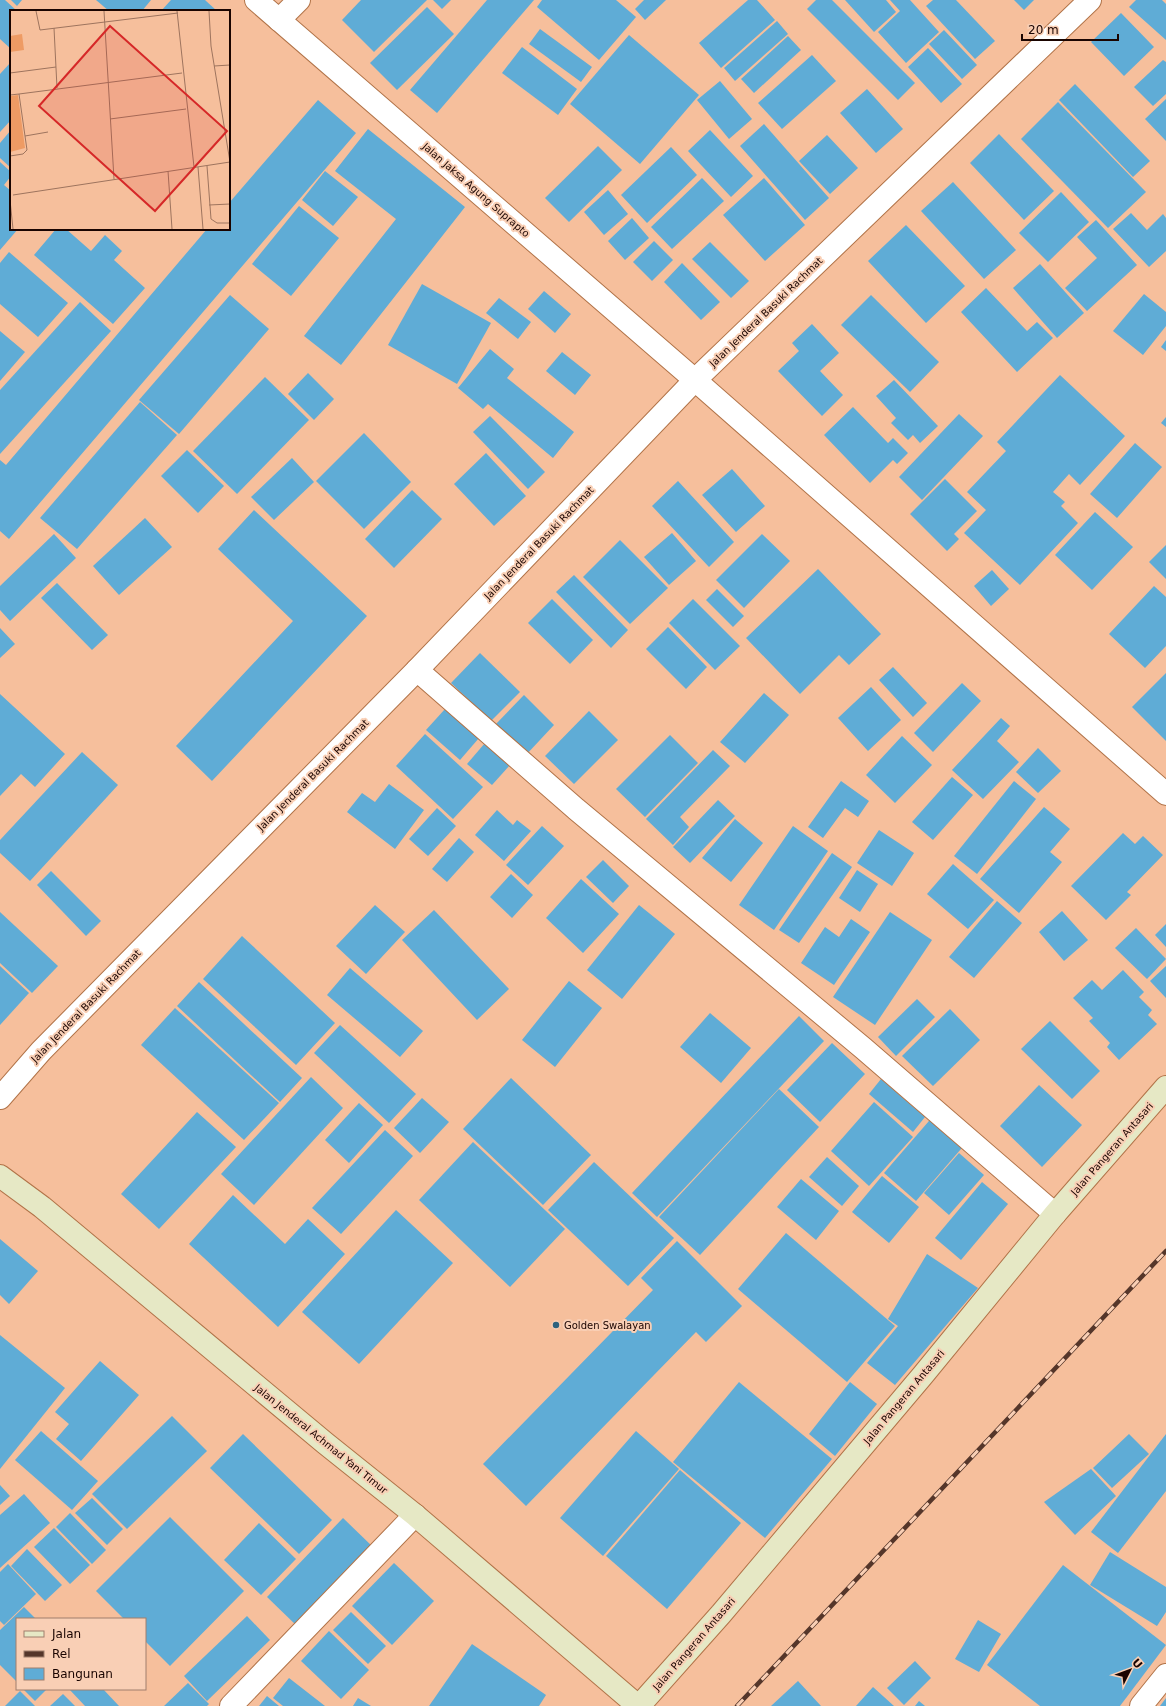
<svg xmlns="http://www.w3.org/2000/svg" width="1166" height="1706" viewBox="0 0 1166 1706" font-family="'DejaVu Sans',sans-serif">
<style>
.building{fill:#5facd6}
.lines{fill:none;stroke-linecap:round;stroke-linejoin:round}
.minor-casing{stroke:#b17348;stroke-width:24}
.tertiary-casing{stroke:#b17348;stroke-width:24}
.secondary-casing{stroke:#b17348;stroke-width:24}
.minor{stroke:#fff;stroke-width:22}
.tertiary{stroke:#fff;stroke-width:22}
.secondary{stroke:#e6e8c5;stroke-width:22}
.rail-casing{stroke:#55362a;stroke-width:4.5}
.rail{stroke:#f9cfb5;stroke-width:3;stroke-dasharray:9;stroke-linecap:butt}
.poi-dot{fill:#2d627e;stroke:#f9cfb5;stroke-width:1.5}
.labels{text-anchor:middle;dominant-baseline:central;stroke-width:4;stroke-linejoin:round;paint-order:stroke}
.street-label{font-size:10px;fill:#1a0400;stroke:#f9cfb5}
.poi-label{font-size:10px;fill:#1a0400;stroke:#f9cfb5;text-anchor:start}
.inset-road{fill:none;stroke:#9e745e;stroke-width:1}
.view{fill:#d62828;fill-opacity:0.15;stroke:#d62828;stroke-width:2}
.inset-edge{fill:none;stroke:#1a0400;stroke-width:2}
</style>
<rect width="100%" height="100%" fill="#f6bf9c"/>
<g class="building">
<path d="M0 0H5L17 11H11V49L0 39Z"/>
<path d="M11 0H22L17 6Z"/>
<path d="M96 0H151L142 11H109Z"/>
<path d="M171 0H205L217 11H161Z"/>
<path d="M361 0H427L374 52 342 20Z"/>
<path d="M433 0H451L442 9Z"/>
<path d="M487 0H534L437 113 410 90Z"/>
<path d="M542 0H616L636 17 599 60 537 7Z"/>
<path d="M644 0H666L645 20 635 9Z"/>
<path d="M748 0H757L775 20 721 68 699 43Z"/>
<path d="M816 0H832L915 83 898 100 807 9Z"/>
<path d="M845 0H886L896 12 874 32Z"/>
<path d="M890 0H910L939 32 906 63 878 32 900 11Z"/>
<path d="M933 0H956L995 41 975 59 926 6Z"/>
<path d="M1014 0H1034L1024 10Z"/>
<path d="M1136 0H1162L1166 4V40L1129 7Z"/>
<path d="M427 7 454 34 397 90 370 63Z"/>
<path d="M1121 13 1154 47 1124 76 1091 42Z"/>
<path d="M777 21 788 34 735 81 724 68Z"/>
<path d="M540 29 592 67 581 82 529 44Z"/>
<path d="M944 30 977 65 962 79 929 44Z"/>
<path d="M629 35 699 95 640 164 570 104Z"/>
<path d="M788 36 801 50 754 93 741 79Z"/>
<path d="M522 47 577 89 558 115 502 73Z"/>
<path d="M928 48 962 84 941 103 908 67Z"/>
<path d="M812 55 836 81 782 129 758 103Z"/>
<path d="M1163 60 1166 62V94L1153 106 1134 87Z"/>
<path d="M11 62V120L0 132V74Z"/>
<path d="M720 81 752 119 729 139 697 100Z"/>
<path d="M1075 84 1150 161 1133 177 1059 100Z"/>
<path d="M867 89 903 129 876 153 840 113Z"/>
<path d="M1166 99V141L1145 119Z"/>
<path d="M318 100 356 133 9 539 0 531V460L6 465 207 229H229V203Z"/>
<path d="M1058 102 1146 192 1108 228 1021 139Z"/>
<path d="M764 124 829 198 805 220 740 146Z"/>
<path d="M368 129 465 207 341 365 304 336 396 219 335 171Z"/>
<path d="M11 130V168L0 158V143Z"/>
<path d="M710 130 753 176 731 197 688 151Z"/>
<path d="M999 134 1054 191 1024 220 970 163Z"/>
<path d="M827 135 858 168 830 194 799 161Z"/>
<path d="M598 146 622 170 569 222 545 198Z"/>
<path d="M671 147 697 175 647 223 621 195Z"/>
<path d="M0 162 11 172V176L4 185 11 191V229H18L0 250Z"/>
<path d="M325 171 358 197 333 226 302 200Z"/>
<path d="M702 178 724 201 672 249 651 227Z"/>
<path d="M764 178 805 225 765 261 723 215Z"/>
<path d="M953 182 1016 250 984 279 921 211Z"/>
<path d="M608 190 628 214 604 235 584 212Z"/>
<path d="M1061 192 1089 222 1048 262 1019 233Z"/>
<path d="M299 206 339 238 291 296 252 264Z"/>
<path d="M1131 213 1147 230 1163 214 1166 218V251L1149 267 1113 229Z"/>
<path d="M632 218 649 238 625 260 608 241Z"/>
<path d="M1096 220 1137 265 1087 311 1065 288 1097 258 1077 237Z"/>
<path d="M906 225 965 286 926 323 868 261Z"/>
<path d="M56 229H66L91 251 105 235 122 251 114 260 145 288 113 324 34 255Z"/>
<path d="M654 241 673 260 652 281 633 262Z"/>
<path d="M710 242 749 281 731 298 692 259Z"/>
<path d="M9 252 68 303 38 337 0 304V263Z"/>
<path d="M682 263 720 302 701 320 664 282Z"/>
<path d="M1040 264 1084 313 1057 338 1013 288Z"/>
<path d="M422 284 491 323 457 384 388 345Z"/>
<path d="M986 288 1027 331 1037 322 1053 338 1017 372 961 312Z"/>
<path d="M544 291 571 314 555 333 528 309Z"/>
<path d="M1144 294 1166 312V326L1143 355 1113 331Z"/>
<path d="M230 295 269 329 179 434 139 400Z"/>
<path d="M871 295 939 362 910 392 841 325Z"/>
<path d="M499 298 531 322 518 339 486 313Z"/>
<path d="M80 302 111 331 0 454V390Z"/>
<path d="M812 324 839 353 820 371 843 395 822 416 778 371 799 351 792 343Z"/>
<path d="M0 331 25 352 0 381Z"/>
<path d="M1166 340V351L1161 347Z"/>
<path d="M490 349 514 369 507 378 574 432 553 458 488 404 483 409 458 388Z"/>
<path d="M562 352 591 375 575 395 546 371Z"/>
<path d="M308 373 334 399 314 420 288 394Z"/>
<path d="M1060 375 1125 436 1080 485 1069 474 1053 492 1065 502 1061 506 1078 523 1020 585 964 533 986 510 967 492 1006 451 997 442Z"/>
<path d="M265 377 309 420 237 494 193 451Z"/>
<path d="M894 380 938 426 920 443 913 435 908 440 891 423 896 418 876 396Z"/>
<path d="M140 402 177 435 77 549 40 518Z"/>
<path d="M853 407 888 443 893 438 908 453 897 464 893 460 870 483 824 435Z"/>
<path d="M959 414 983 436 922 500 899 477Z"/>
<path d="M490 416 545 472 528 489 473 432Z"/>
<path d="M1166 417V427L1161 423Z"/>
<path d="M364 433 411 482 364 529 316 481Z"/>
<path d="M1135 443 1162 467 1117 518 1090 494Z"/>
<path d="M187 450 224 486 198 513 161 476Z"/>
<path d="M486 453 526 496 494 526 454 484Z"/>
<path d="M292 458 314 482 274 520 251 497Z"/>
<path d="M732 469 765 506 736 532 702 495Z"/>
<path d="M945 479 977 511 954 534 959 539 947 551 910 514Z"/>
<path d="M678 481 734 542 709 567 652 506Z"/>
<path d="M412 490 442 519 394 568 365 539Z"/>
<path d="M254 510 367 616 212 781 176 746 293 621 218 549Z"/>
<path d="M1095 512 1133 547 1092 590 1055 555Z"/>
<path d="M145 518 172 547 119 595 93 566Z"/>
<path d="M672 533 696 561 669 585 644 557Z"/>
<path d="M54 534 76 558 10 621 0 610V586Z"/>
<path d="M762 534 790 561 744 608 716 580Z"/>
<path d="M620 540 668 588 630 624 583 577Z"/>
<path d="M1166 545V579L1149 562Z"/>
<path d="M818 569 881 634 849 665 839 655 800 694 746 638Z"/>
<path d="M992 570 1009 589 991 606 974 586Z"/>
<path d="M574 575 628 630 611 648 556 592Z"/>
<path d="M57 583 108 635 92 650 41 598Z"/>
<path d="M1154 586 1166 597V646L1145 668 1109 634Z"/>
<path d="M717 589 744 616 733 627 706 600Z"/>
<path d="M552 599 593 640 570 664 528 623Z"/>
<path d="M693 599 740 646 715 670 669 623Z"/>
<path d="M668 627 707 667 686 689 646 649Z"/>
<path d="M0 628 15 644 0 658Z"/>
<path d="M480 653 520 692 491 721 451 683Z"/>
<path d="M893 667 927 703 913 717 879 680Z"/>
<path d="M1166 673V741L1132 707Z"/>
<path d="M962 683 981 701 933 752 914 733Z"/>
<path d="M871 687 901 720 868 751 838 718Z"/>
<path d="M764 693 789 715 745 763 720 742Z"/>
<path d="M0 694 65 754 35 787 21 774 0 796Z"/>
<path d="M524 695 554 725 525 756 494 726Z"/>
<path d="M445 709 479 738 460 760 426 730Z"/>
<path d="M589 711 618 740 574 784 545 756Z"/>
<path d="M1001 718 1010 726 997 741 1019 762 983 799 952 770Z"/>
<path d="M425 734 483 787 453 819 396 766Z"/>
<path d="M670 735 698 763 645 817 616 789Z"/>
<path d="M902 736 932 765 895 803 866 775Z"/>
<path d="M485 743 510 765 492 785 467 764Z"/>
<path d="M1038 748 1061 771 1038 793 1016 772Z"/>
<path d="M713 750 730 766 680 817 689 827 673 845 646 819Z"/>
<path d="M82 752 118 785 30 881 0 853V840Z"/>
<path d="M952 777 973 795 933 840 912 822Z"/>
<path d="M841 781 869 801 858 817 845 808 823 838 808 827Z"/>
<path d="M1014 781 1036 799 977 874 954 856Z"/>
<path d="M389 784 424 810 395 849 347 812 362 793 375 802Z"/>
<path d="M718 800 735 816 690 863 673 847Z"/>
<path d="M1044 807 1070 829 1050 852 1062 862 1019 913 980 879Z"/>
<path d="M437 808 456 826 428 856 409 839Z"/>
<path d="M497 810 513 825 517 820 531 831 504 861 475 835Z"/>
<path d="M735 819 763 843 731 882 702 858Z"/>
<path d="M542 826 564 846 528 885 506 865Z"/>
<path d="M793 826 828 851 774 930 739 905Z"/>
<path d="M879 830 914 853 892 886 857 863Z"/>
<path d="M1123 833 1135 844 1143 836 1163 855 1127 892 1131 895 1106 920 1071 886Z"/>
<path d="M459 838 474 852 447 882 432 869Z"/>
<path d="M832 853 852 867 799 943 779 930Z"/>
<path d="M603 860 629 886 613 903 586 877Z"/>
<path d="M953 864 994 900 968 929 927 894Z"/>
<path d="M857 870 878 884 860 912 839 898Z"/>
<path d="M51 871 101 921 86 936 37 885Z"/>
<path d="M511 874 533 895 512 918 490 897Z"/>
<path d="M581 879 619 914 583 953 546 918Z"/>
<path d="M997 901 1022 923 974 978 949 957Z"/>
<path d="M375 905 405 932 366 974 336 946Z"/>
<path d="M639 905 675 934 622 999 587 970Z"/>
<path d="M434 910 509 989 477 1020 402 940Z"/>
<path d="M1062 911 1088 940 1064 961 1039 932Z"/>
<path d="M0 912 58 966 32 993 0 963Z"/>
<path d="M890 912 932 940 875 1025 833 997Z"/>
<path d="M851 919 870 932 834 985 801 963 825 927 839 937Z"/>
<path d="M1166 924V947L1155 935Z"/>
<path d="M1136 928 1166 959 1147 979 1115 948Z"/>
<path d="M242 936 335 1023 296 1065 203 979Z"/>
<path d="M0 966 29 993 0 1025Z"/>
<path d="M1166 966V998L1150 981Z"/>
<path d="M350 968 423 1031 400 1057 327 995Z"/>
<path d="M1123 970 1144 992 1139 997 1152 1010 1148 1015 1157 1024 1119 1060 1107 1047 1110 1043 1089 1021 1093 1018 1073 998 1092 980 1102 990Z"/>
<path d="M569 981 602 1008 555 1067 522 1040Z"/>
<path d="M199 982 302 1078 280 1102 177 1006Z"/>
<path d="M917 999 935 1017 896 1056 878 1037Z"/>
<path d="M175 1008 279 1103 244 1140 141 1045Z"/>
<path d="M950 1009 980 1040 933 1086 902 1056Z"/>
<path d="M710 1013 751 1048 721 1083 680 1047Z"/>
<path d="M799 1016 824 1041 657 1217 632 1193Z"/>
<path d="M1050 1021 1100 1071 1072 1099 1021 1049Z"/>
<path d="M340 1025 416 1094 389 1123 314 1053Z"/>
<path d="M832 1043 865 1074 820 1122 787 1090Z"/>
<path d="M311 1077 343 1108 254 1205 221 1174Z"/>
<path d="M511 1078 591 1155 543 1205 463 1129Z"/>
<path d="M881 1079 925 1117 913 1132 869 1094Z"/>
<path d="M1039 1085 1082 1125 1042 1167 1000 1126Z"/>
<path d="M779 1089 819 1127 700 1255 659 1217Z"/>
<path d="M422 1098 449 1122 420 1153 394 1128Z"/>
<path d="M874 1102 913 1137 869 1186 831 1151Z"/>
<path d="M359 1103 383 1125 349 1163 325 1140Z"/>
<path d="M197 1112 236 1147 159 1229 121 1194Z"/>
<path d="M935 1114 967 1142 916 1201 884 1173Z"/>
<path d="M385 1130 413 1156 341 1234 312 1208Z"/>
<path d="M473 1142 565 1229 510 1287 419 1200Z"/>
<path d="M959 1153 984 1175 949 1215 924 1193Z"/>
<path d="M827 1157 859 1186 842 1206 809 1177Z"/>
<path d="M594 1162 674 1238 628 1286 548 1210Z"/>
<path d="M882 1176 919 1207 889 1243 852 1212Z"/>
<path d="M801 1179 839 1211 816 1240 777 1207Z"/>
<path d="M982 1182 1008 1204 961 1260 935 1238Z"/>
<path d="M233 1195 285 1244 308 1219 345 1254 278 1327 189 1244Z"/>
<path d="M396 1210 453 1263 359 1364 302 1312Z"/>
<path d="M786 1233 895 1326 847 1382 738 1289Z"/>
<path d="M0 1239 38 1271 9 1304 0 1295Z"/>
<path d="M677 1241 742 1306 706 1342 696 1332 526 1506 483 1464 653 1290 641 1278Z"/>
<path d="M927 1254 978 1288 895 1385 867 1363 898 1326 888 1319Z"/>
<path d="M0 1335 65 1388 0 1469Z"/>
<path d="M100 1361 139 1395 81 1461 56 1439 69 1424 55 1412Z"/>
<path d="M739 1382 832 1459 765 1538 673 1462Z"/>
<path d="M850 1382 877 1404 835 1456 809 1434Z"/>
<path d="M172 1416 207 1451 127 1529 92 1494Z"/>
<path d="M41 1431 98 1481 72 1510 15 1460Z"/>
<path d="M636 1431 679 1469 603 1556 560 1518Z"/>
<path d="M243 1434 332 1520 299 1554 210 1468Z"/>
<path d="M1129 1434 1149 1454 1112 1488 1093 1468Z"/>
<path d="M1166 1434V1491L1118 1553 1091 1532Z"/>
<path d="M1091 1469 1116 1496 1075 1535 1044 1502Z"/>
<path d="M680 1470 741 1523 667 1609 606 1556Z"/>
<path d="M0 1485 10 1496 0 1505Z"/>
<path d="M24 1494 50 1523 0 1568V1515Z"/>
<path d="M92 1498 123 1529 107 1545 75 1513Z"/>
<path d="M70 1513 106 1550 92 1564 56 1527Z"/>
<path d="M170 1517 244 1591 170 1666 145 1641V1619H124L96 1591Z"/>
<path d="M343 1518 374 1548 298 1627 267 1597Z"/>
<path d="M259 1523 296 1559 261 1595 224 1560Z"/>
<path d="M54 1528 90 1565 70 1584 34 1547Z"/>
<path d="M27 1549 62 1585 45 1601 11 1566Z"/>
<path d="M1110 1552 1166 1587V1612L1157 1626 1090 1585Z"/>
<path d="M394 1563 434 1601 392 1645 352 1606Z"/>
<path d="M8 1564 36 1594 4 1625 0 1621V1572Z"/>
<path d="M1063 1565 1166 1645 1120 1706H1040L987 1665Z"/>
<path d="M24 1607 36 1619H17V1682L0 1665V1630Z"/>
<path d="M351 1612 386 1646 368 1664 333 1630Z"/>
<path d="M247 1616 270 1640 207 1701 184 1676Z"/>
<path d="M978 1620 1001 1634 979 1672 955 1659Z"/>
<path d="M329 1631 369 1670 341 1699 301 1661Z"/>
<path d="M472 1644 546 1695 539 1706H429Z"/>
<path d="M915 1661 931 1678 904 1705 887 1688Z"/>
<path d="M289 1678 325 1706H283L273 1698Z"/>
<path d="M798 1681 821 1706H771Z"/>
<path d="M188 1683 209 1704 207 1706H164Z"/>
<path d="M873 1687 894 1706H856Z"/>
<path d="M23 1689H47L35 1701Z"/>
<path d="M69 1689H103L119 1706H85Z"/>
<path d="M20 1691 35 1706H5Z"/>
<path d="M63 1694 75 1706H50Z"/>
<path d="M267 1696 279 1706H259Z"/>
<path d="M358 1698 371 1706H353Z"/>
<path d="M1166 1698V1706H1160Z"/>
<path d="M919 1701 925 1706H915Z"/>
</g>
<g class="lines">
<defs>
<g id="minor">
<path d="M279 20 299 0"/>
<path d="M695 380 1166 794"/>
<path d="M417 670 576 809 863 1048 1055 1214"/>
<path d="M231 1706 415 1515"/>
<path d="M1141 1706 1166 1675"/>
</g>
<g id="tertiary">
<path d="M256 0 695 380"/>
<path d="M0 1098 41 1051 417 670 695 380 1090 0"/>
</g>
<g id="secondary">
<path d="M0 1176 42 1207 325 1443 415 1515 638 1706"/>
<path d="M639 1706 721 1614 923 1375 1055 1214 1166 1087"/>
</g>
</defs>
<use href="#minor" class="minor-casing"/>
<use href="#tertiary" class="tertiary-casing"/>
<use href="#secondary" class="secondary-casing"/>
<use href="#minor" class="minor"/>
<use href="#tertiary" class="tertiary"/>
<use href="#secondary" class="secondary"/>
<defs>
<path id="rail" d="M737 1706 1166 1251"/>
</defs>
<use href="#rail" class="rail-casing"/>
<use href="#rail" class="rail"/>
</g>
<circle class="poi-dot" cx="556" cy="1325" r="4"/>
<g class="labels">
<g class="street-label">
<text transform="translate(476 190) rotate(41)">Jalan Jaksa Agung Suprapto</text>
<text transform="translate(766 312) rotate(-44)">Jalan Jenderal Basuki Rachmat</text>
<text transform="translate(539 543) rotate(-46)">Jalan Jenderal Basuki Rachmat</text>
<text transform="translate(313 775) rotate(-45)">Jalan Jenderal Basuki Rachmat</text>
<text transform="translate(86 1006) rotate(-46)">Jalan Jenderal Basuki Rachmat</text>
<text transform="translate(1112 1149) rotate(-49)">Jalan Pangeran Antasari</text>
<text transform="translate(904 1397) rotate(-50)">Jalan Pangeran Antasari</text>
<text transform="translate(321 1439) rotate(39)">Jalan Jenderal Achmad Yani Timur</text>
<text transform="translate(694 1644) rotate(-49)">Jalan Pangeran Antasari</text>
</g>
<g class="poi-label">
<text x="564" y="1325">Golden Swalayan</text>
</g>
</g>
<g transform="translate(10 10)">
<rect width="220" height="220" fill="#f6bf9c"/>
<path d="M8 85 15 138 0 142V86Z" fill="#ee9b64"/>
<path d="M12 24 14 40 0 42V26Z" fill="#ee9b64"/>
<path class="inset-road" d="M26 1 30 20 168 3M94 1 104 169M167 1 184 157M199 1 201 36 220 152M44 18 47 78M204 56 220 55M0 63 46 57M9 84 172 63M0 85 9 84 17 140 13 144 0 146M100 109 176 99M15 126 38 122M197 156 201 209 207 213H220M188 157 193 219M158 161 162 219M3 185 220 152M0 190 3 219M199 195 220 194"/>
<path class="view" d="M100 16 217 121 145 201 29 96Z"/>
<rect width="220" height="220" class="inset-edge"/>
</g>
<rect x="16" y="1618" width="130" height="72" fill="#f9cfb5" stroke="#a07e6d"/>
<rect x="24" y="1631" width="20" height="6" fill="#e6e8c5" stroke="#a07e6d"/>
<text x="52" y="1638" font-size="12" fill="#1a0400">Jalan</text>
<rect x="24" y="1651" width="20" height="6" fill="#55362a" stroke="#a07e6d"/>
<text x="52" y="1658" font-size="12" fill="#1a0400">Rel</text>
<rect x="24" y="1668" width="20" height="12" fill="#5facd6" stroke="#a07e6d"/>
<text x="52" y="1678" font-size="12" fill="#1a0400">Bangunan</text>
<g transform="translate(1130 1670) rotate(48)" stroke="#f9cfb5" stroke-width="3" paint-order="stroke">
<path d="M0-3L7 15L0 10L-7 15Z" fill="#1a0400"/>
<text y="-6" font-size="11" font-weight="bold" text-anchor="middle" fill="#1a0400">U</text>
</g>
<path d="M1022 34v6h96v-6" fill="none" stroke="#1a0400" stroke-width="2"/>
<text x="1028" y="34" font-size="12" fill="#1a0400" stroke="#f9cfb5" stroke-width="3" paint-order="stroke">20 m</text>
</svg>
